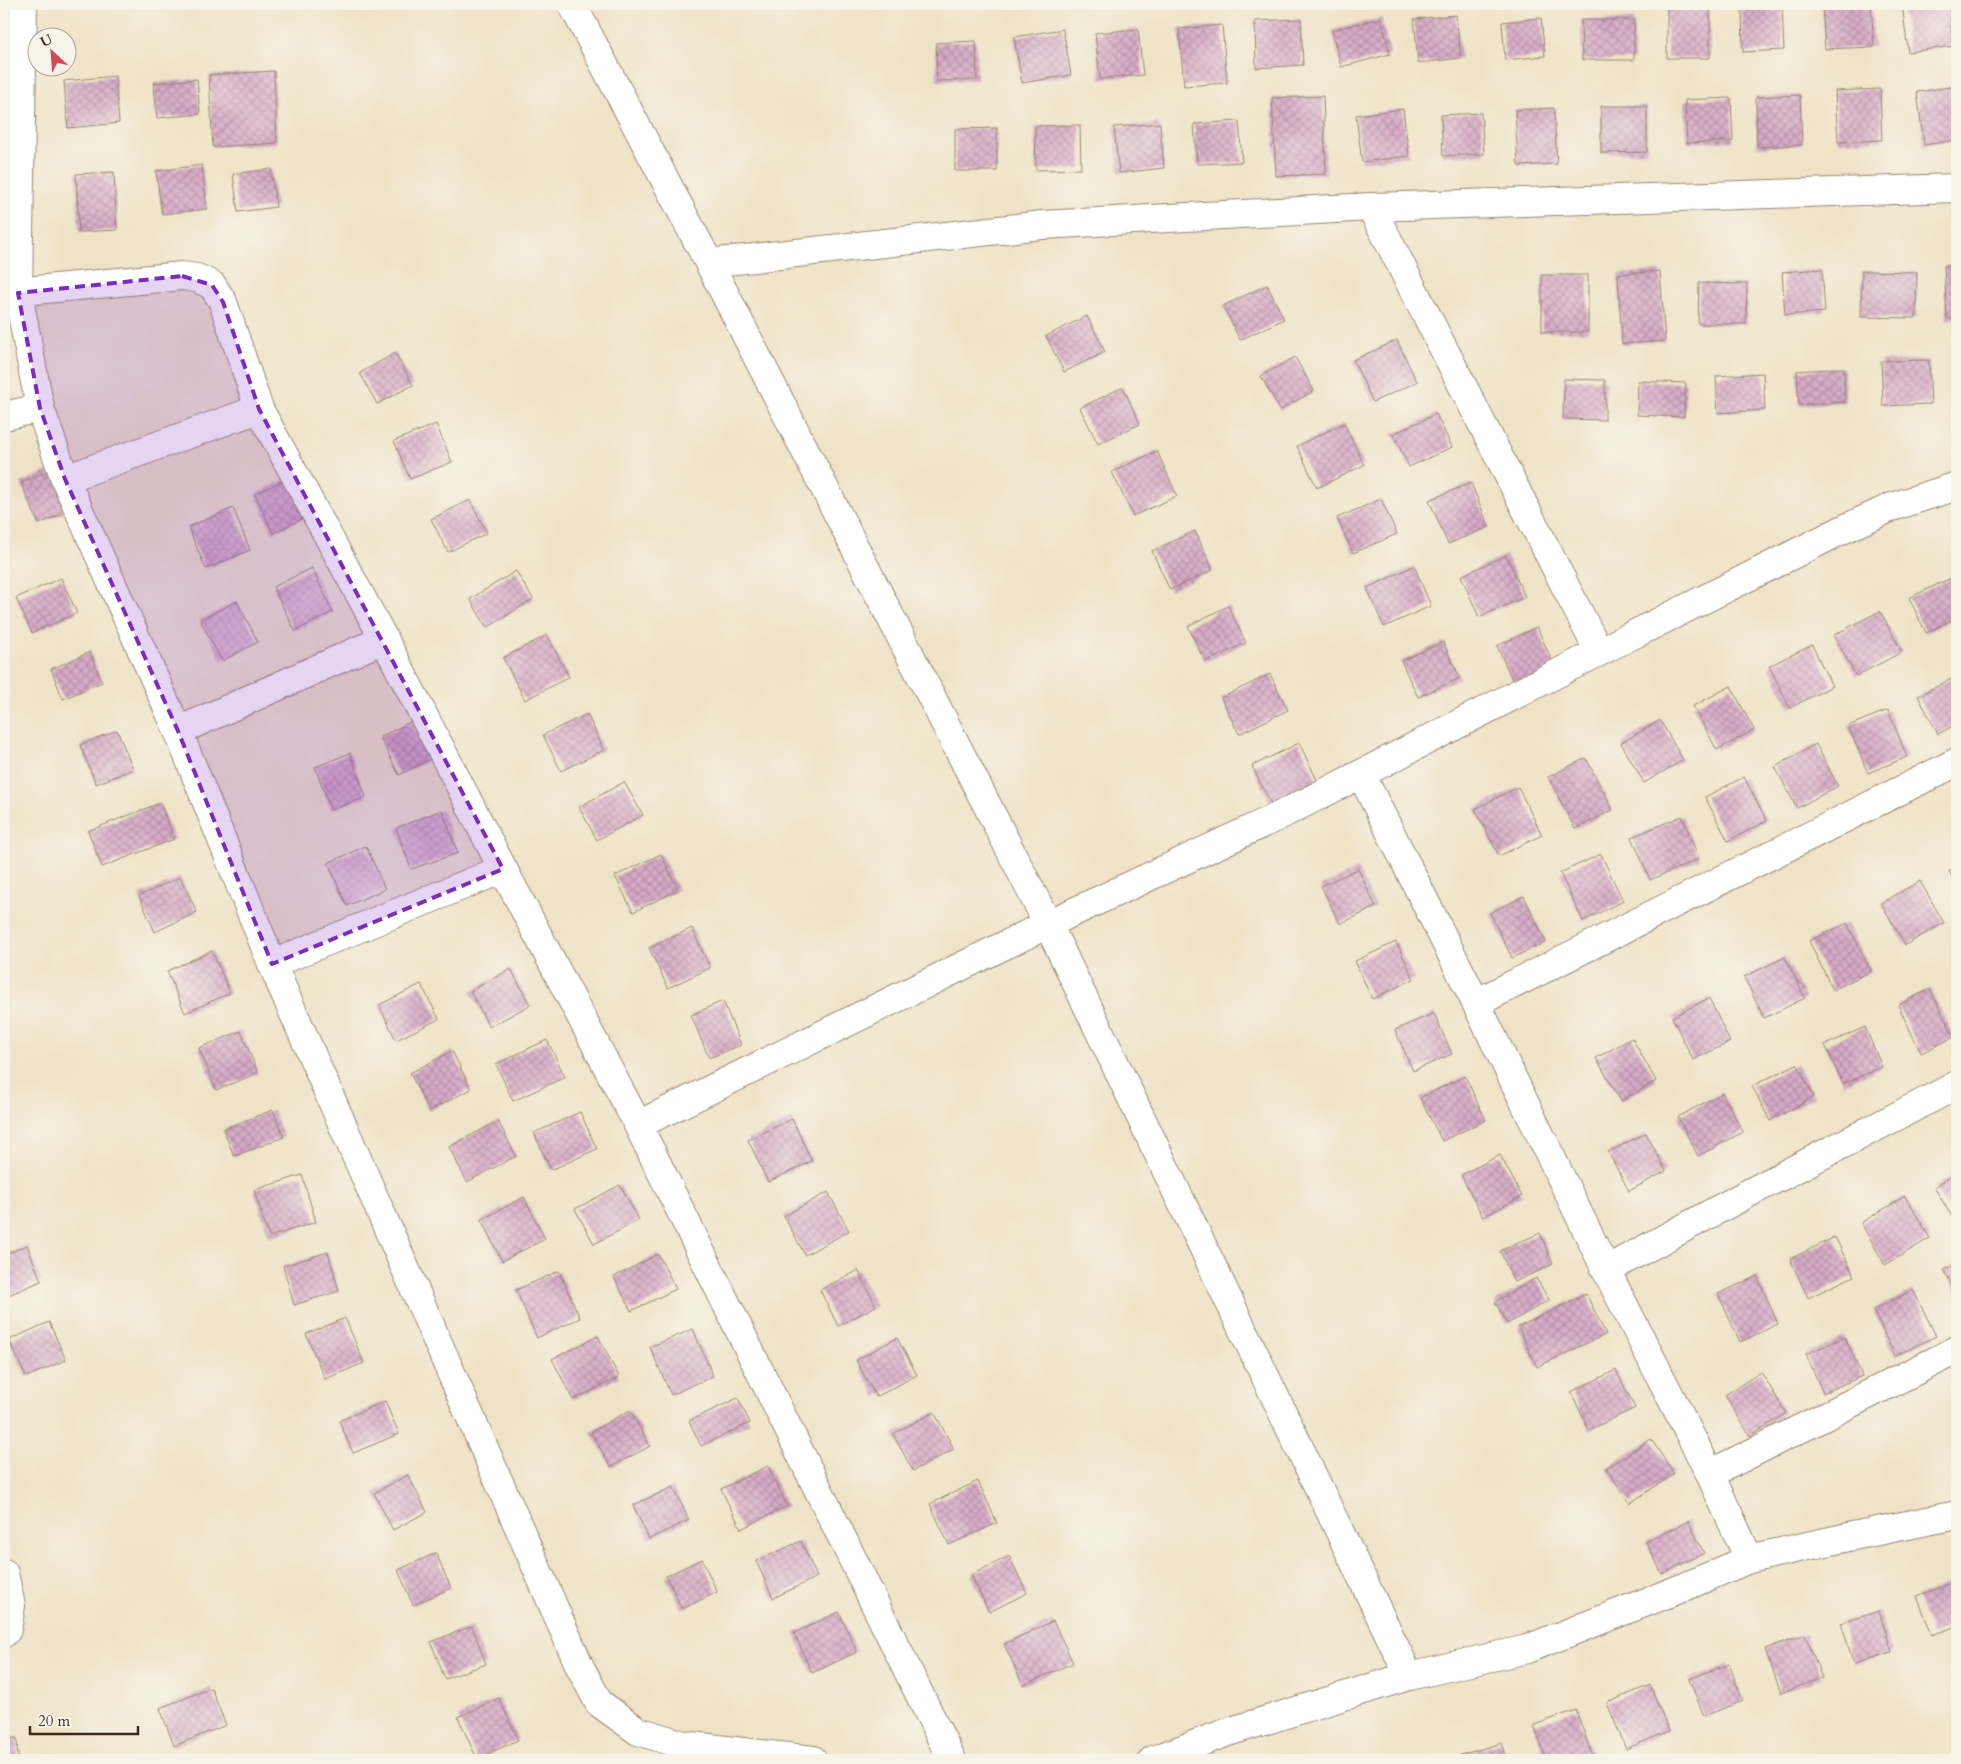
<svg xmlns="http://www.w3.org/2000/svg" width="1961" height="1764" viewBox="0 0 1961 1764" font-family="Cardo,serif">
<style>
.building{fill:url(#building-cross-hatch)}
.lines{fill:none;stroke-linecap:round;stroke-linejoin:round}
.minor-casing{stroke:#958672;stroke-width:30}
.minor{stroke:#fff;stroke-width:28}
.marked{fill:#7b2cbf;fill-opacity:0.2;stroke:#7b2cbf;stroke-width:4;stroke-dasharray:10 6;stroke-linejoin:round}
</style>
<defs>
<pattern id="building-cross-hatch" width="8" height="8" patternUnits="userSpaceOnUse" patternTransform="scale(1.25)"><rect width="8" height="8" fill="#d7abc8"/><path d="M0 0l8 8M0 8l8-8" fill="none" stroke="#b08ba2"/></pattern>
</defs>
<rect width="100%" height="100%" fill="#f7f3e8"/>
<filter id="ink" filterUnits="userSpaceOnUse"><feTurbulence type="fractalNoise" baseFrequency=".02" numOctaves="2"/><feDisplacementMap in="SourceGraphic" scale="10" xChannelSelector="R" yChannelSelector="G"/><feConvolveMatrix kernelMatrix="1 2 1 2 8 2 1 2 1" color-interpolation-filters="sRGB"/></filter>
<filter id="wash" filterUnits="userSpaceOnUse"><feTurbulence type="fractalNoise" baseFrequency=".0096" numOctaves="4" result="noise"/><feDisplacementMap in="SourceGraphic" scale="20" xChannelSelector="R" yChannelSelector="G"/><feGaussianBlur stdDeviation="1.12" result="paint"/><feColorMatrix in="noise" values="0 0 0 0 0 0 0 0 0 0 0 0 0 0 0 0 0 1.4 0 .05"/><feComposite in="paint" operator="in"/></filter>
<g filter="url(#wash)">
<rect width="100%" height="100%" fill="#efe3c7"/>
<g id="blocks">
<g class="building">
<path d="M1822 4H1871L1874 47 1825 49Z"/>
<path d="M1902 4H1949L1953 46 1908 52Z"/>
<path d="M1782 7 1784 50 1743 52 1742 8Z"/>
<path d="M1667 8 1710 9V58H1667Z"/>
<path d="M1456 15 1461 58 1418 63 1414 19Z"/>
<path d="M1381 18 1390 54 1341 67 1332 30Z"/>
<path d="M1541 18 1545 56 1505 60 1502 22Z"/>
<path d="M1301 19 1303 65 1256 68 1255 21Z"/>
<path d="M1581 20H1634V60H1582Z"/>
<path d="M1222 25 1227 83 1184 86 1179 29Z"/>
<path d="M1063 29 1071 75 1022 83 1014 37Z"/>
<path d="M1138 29 1143 75 1100 79 1095 33Z"/>
<path d="M976 41 977 80 937 81 936 43Z"/>
<path d="M274 71 277 143 213 147 209 75Z"/>
<path d="M115 76 119 123 68 128 64 81Z"/>
<path d="M197 79 200 114 157 118 154 83Z"/>
<path d="M14 84 15 130H4V85Z"/>
<path d="M1957 86V140L1924 145 1917 92Z"/>
<path d="M1880 89 1882 140 1838 142 1835 91Z"/>
<path d="M1800 95 1802 145 1757 147 1756 97Z"/>
<path d="M1323 96 1326 174 1276 176 1272 98Z"/>
<path d="M1731 98 1733 141 1687 143 1685 100Z"/>
<path d="M1601 106H1647V152L1601 153Z"/>
<path d="M1554 108 1557 164 1518 166 1515 110Z"/>
<path d="M1403 109 1409 156 1362 162 1356 115Z"/>
<path d="M1481 113 1484 154 1443 156 1441 115Z"/>
<path d="M1239 121 1242 162 1197 164 1194 124Z"/>
<path d="M1160 123 1164 168 1119 173 1114 127Z"/>
<path d="M1080 125 1081 169 1036 170 1035 126Z"/>
<path d="M997 128V171H955V129Z"/>
<path d="M202 165 207 209 162 214 156 171Z"/>
<path d="M271 169 276 207 238 212 233 174Z"/>
<path d="M114 172 117 230 79 232 76 174Z"/>
<path d="M15 181 16 217H4V182Z"/>
<path d="M1957 265V318L1947 319 1944 266Z"/>
<path d="M1822 269 1825 312 1785 315 1782 272Z"/>
<path d="M1660 271 1665 341 1622 344 1618 274Z"/>
<path d="M1862 271 1917 272 1916 318 1861 317Z"/>
<rect x="1542" y="275" width="46" height="57"/>
<path d="M1699 283 1747 284 1746 324H1698Z"/>
<path d="M1267 285 1284 319 1240 340 1223 306Z"/>
<path d="M1087 316 1105 352 1064 372 1046 336Z"/>
<path d="M1397 340 1417 382 1373 402 1353 360Z"/>
<path d="M395 353 413 385 377 404 360 373Z"/>
<path d="M1295 357 1314 391 1280 410 1261 376Z"/>
<path d="M1929 360 1931 404 1883 406 1881 361Z"/>
<path d="M1844 368 1845 402 1799 405 1797 371Z"/>
<path d="M1763 373 1765 410 1718 413 1716 376Z"/>
<path d="M1564 379 1605 380V420L1563 419Z"/>
<path d="M1638 381 1686 383 1684 417 1637 415Z"/>
<path d="M1123 387 1140 424 1098 444 1080 408Z"/>
<path d="M1436 414 1452 447 1409 467 1393 434Z"/>
<path d="M1344 423 1364 465 1317 488 1297 446Z"/>
<path d="M436 424 452 462 410 479 394 441Z"/>
<path d="M1157 451 1177 496 1133 516 1112 472Z"/>
<path d="M52 469 70 510 39 524 21 483Z"/>
<path d="M290 477 308 516 273 533 255 494Z"/>
<path d="M1471 483 1489 527 1448 544 1429 500Z"/>
<path d="M1381 499 1397 534 1353 553 1337 518Z"/>
<path d="M470 500 487 533 448 552 431 519Z"/>
<path d="M233 508 250 550 206 569 188 527Z"/>
<path d="M1195 531 1213 570 1170 590 1152 551Z"/>
<path d="M1506 555 1525 597 1479 617 1461 576Z"/>
<path d="M1414 566 1431 606 1384 627 1367 588Z"/>
<path d="M312 568 333 612 295 631 273 587Z"/>
<path d="M516 571 533 599 487 628 470 599Z"/>
<path d="M1955 576 1957 580V617L1926 633 1909 598Z"/>
<path d="M61 578 77 613 32 633 16 598Z"/>
<path d="M237 601 258 642 222 661 200 620Z"/>
<path d="M1228 606 1246 643 1205 662 1188 626Z"/>
<path d="M1880 611 1902 652 1856 676 1834 635Z"/>
<path d="M1537 627 1556 670 1516 688 1497 646Z"/>
<path d="M547 635 569 677 525 700 503 658Z"/>
<path d="M1443 642 1460 678 1418 697 1401 661Z"/>
<path d="M1812 645 1832 686 1790 708 1769 666Z"/>
<path d="M90 652 102 682 63 699 51 669Z"/>
<path d="M1270 674 1288 710 1239 734 1221 698Z"/>
<path d="M1957 676V724L1938 734 1918 696Z"/>
<path d="M1731 686 1754 730 1717 750 1693 706Z"/>
<path d="M1888 710 1907 757 1868 773 1848 726Z"/>
<path d="M587 714 604 750 561 771 543 735Z"/>
<path d="M1660 720 1683 760 1644 783 1621 743Z"/>
<path d="M412 721 431 759 399 775 380 737Z"/>
<path d="M117 730 133 769 96 784 80 745Z"/>
<path d="M1299 743 1318 782 1271 804 1252 766Z"/>
<path d="M1816 744 1838 786 1797 808 1775 767Z"/>
<path d="M350 753 366 797 331 810 315 767Z"/>
<path d="M1586 758 1613 810 1575 829 1548 777Z"/>
<path d="M1744 777 1767 821 1728 841 1705 797Z"/>
<path d="M624 782 643 815 597 840 579 807Z"/>
<path d="M1518 787 1542 835 1499 856 1475 809Z"/>
<path d="M160 803 174 839 102 867 88 831Z"/>
<path d="M442 810 458 853 411 869 396 828Z"/>
<path d="M1682 816 1699 859 1650 880 1632 837Z"/>
<path d="M366 846 385 889 347 906 328 863Z"/>
<path d="M661 854 678 890 633 912 615 876Z"/>
<path d="M1601 854 1623 901 1583 921 1560 873Z"/>
<path d="M1957 867V887L1949 871Z"/>
<path d="M1358 869 1376 907 1340 924 1321 886Z"/>
<path d="M180 877 197 912 155 932 139 896Z"/>
<path d="M1920 881 1944 923 1905 945 1881 903Z"/>
<path d="M1524 896 1546 942 1512 958 1490 913Z"/>
<path d="M1847 923 1871 971 1833 990 1809 941Z"/>
<path d="M692 928 710 968 668 988 649 948Z"/>
<path d="M1396 942 1414 979 1372 999 1355 961Z"/>
<path d="M212 951 230 993 185 1013 167 971Z"/>
<path d="M1785 957 1805 998 1764 1018 1744 977Z"/>
<path d="M511 969 530 1005 489 1027 470 991Z"/>
<path d="M421 984 439 1019 396 1040 379 1005Z"/>
<path d="M1930 989 1954 1037 1921 1053 1898 1005Z"/>
<path d="M1709 998 1730 1042 1693 1060 1672 1017Z"/>
<path d="M723 1001 741 1045 709 1058 691 1015Z"/>
<path d="M1434 1013 1452 1054 1413 1071 1395 1030Z"/>
<path d="M1865 1027 1882 1067 1843 1084 1825 1045Z"/>
<path d="M241 1031 258 1073 216 1090 199 1048Z"/>
<path d="M1632 1038 1656 1081 1621 1101 1596 1058Z"/>
<path d="M547 1040 565 1077 513 1101 496 1064Z"/>
<path d="M452 1051 471 1089 429 1111 410 1073Z"/>
<path d="M1797 1064 1814 1097 1770 1121 1752 1086Z"/>
<path d="M1465 1076 1486 1120 1442 1141 1420 1098Z"/>
<path d="M1722 1093 1743 1132 1698 1156 1678 1117Z"/>
<path d="M273 1110 284 1137 234 1156 223 1129Z"/>
<path d="M580 1112 597 1149 551 1170 534 1133Z"/>
<path d="M792 1119 812 1161 768 1182 748 1140Z"/>
<path d="M498 1121 516 1156 467 1182 449 1147Z"/>
<path d="M1646 1133 1666 1171 1629 1191 1608 1152Z"/>
<path d="M1500 1155 1522 1196 1483 1217 1461 1175Z"/>
<path d="M1957 1173V1225L1934 1187Z"/>
<path d="M302 1175 316 1222 269 1237 254 1190Z"/>
<path d="M620 1185 639 1220 594 1244 575 1209Z"/>
<path d="M828 1192 849 1231 805 1255 784 1216Z"/>
<path d="M1905 1196 1930 1238 1885 1265 1861 1223Z"/>
<path d="M524 1197 545 1239 502 1261 481 1220Z"/>
<path d="M1540 1233 1553 1264 1514 1282 1500 1251Z"/>
<path d="M1835 1237 1854 1276 1808 1298 1790 1259Z"/>
<path d="M27 1245 41 1281 4 1297V1255Z"/>
<path d="M328 1252 339 1291 294 1305 283 1266Z"/>
<path d="M658 1254 676 1289 631 1311 614 1277Z"/>
<path d="M1957 1264V1296L1944 1270Z"/>
<path d="M858 1270 876 1306 838 1326 820 1290Z"/>
<path d="M559 1271 580 1318 537 1338 516 1290Z"/>
<path d="M1757 1276 1778 1324 1740 1342 1718 1294Z"/>
<path d="M1536 1278 1549 1300 1507 1324 1495 1302Z"/>
<path d="M1913 1290 1936 1336 1895 1356 1873 1310Z"/>
<path d="M1586 1294 1606 1334 1537 1367 1518 1327Z"/>
<path d="M345 1318 364 1363 325 1379 306 1334Z"/>
<path d="M49 1322 66 1360 26 1377 9 1340Z"/>
<path d="M693 1329 713 1376 671 1395 650 1347Z"/>
<path d="M598 1336 619 1377 573 1400 552 1359Z"/>
<path d="M1845 1337 1862 1376 1823 1393 1806 1354Z"/>
<path d="M897 1338 917 1375 876 1397 856 1360Z"/>
<path d="M1616 1370 1635 1408 1589 1430 1571 1392Z"/>
<path d="M1761 1372 1786 1413 1750 1436 1725 1395Z"/>
<path d="M738 1398 750 1423 701 1446 689 1421Z"/>
<path d="M385 1401 399 1434 353 1453 339 1421Z"/>
<path d="M630 1410 650 1446 611 1467 591 1432Z"/>
<path d="M934 1412 954 1449 913 1471 893 1434Z"/>
<path d="M1651 1439 1674 1474 1630 1503 1606 1468Z"/>
<path d="M768 1466 787 1506 741 1529 721 1489Z"/>
<path d="M408 1475 427 1512 393 1530 374 1493Z"/>
<path d="M978 1481 997 1523 949 1545 930 1504Z"/>
<path d="M673 1487 689 1520 649 1539 633 1505Z"/>
<path d="M1688 1521 1704 1553 1662 1574 1646 1542Z"/>
<path d="M801 1541 817 1577 773 1598 756 1561Z"/>
<path d="M436 1553 451 1588 413 1605 398 1570Z"/>
<path d="M1009 1556 1027 1593 989 1612 971 1575Z"/>
<path d="M702 1559 717 1592 682 1609 666 1576Z"/>
<path d="M1957 1581V1626L1932 1635 1917 1596Z"/>
<path d="M1879 1611 1892 1652 1854 1664 1841 1623Z"/>
<path d="M839 1612 857 1652 812 1673 794 1633Z"/>
<path d="M1053 1621 1073 1663 1023 1685 1004 1644Z"/>
<path d="M472 1626 486 1664 445 1679 431 1642Z"/>
<path d="M1805 1634 1822 1678 1781 1693 1765 1649Z"/>
<path d="M1729 1664 1743 1701 1704 1716 1689 1679Z"/>
<path d="M1650 1685 1669 1731 1626 1749 1607 1703Z"/>
<path d="M211 1688 226 1725 174 1746 160 1708Z"/>
<path d="M499 1698 518 1740 477 1759 458 1717Z"/>
<path d="M1576 1710 1594 1760H1546L1534 1725Z"/>
<path d="M17 1738 18 1760H4V1739Z"/>
<path d="M1502 1743 1507 1760H1461L1460 1755Z"/>
</g>
</g>
</g>
<g filter="url(#ink)">
<use href="#blocks" fill-opacity="0" stroke="#958672" stroke-width="1"/>
<g class="lines">
<defs>
<g id="minor">
<path d="M23 4 18 293 40 408 65 479 178 731 272 964 580 1667 599 1703 638 1731 684 1745 813 1760"/>
<path d="M572 4 709 263 1048 924 1409 1676"/>
<path d="M1371 207 1599 652"/>
<path d="M709 263 1042 225 1371 207 1957 188"/>
<path d="M4 293 182 276 197 278 212 285 223 302 259 409 384 639 503 869 638 1125 1048 924 1281 815 1599 652 1844 529 1892 507 1957 486"/>
<path d="M4 416 40 408"/>
<path d="M65 479 259 409"/>
<path d="M178 731 384 639"/>
<path d="M1361 774 1476 1003 1606 1270 1710 1474 1749 1559"/>
<path d="M272 964 503 869"/>
<path d="M1476 1003 1957 762"/>
<path d="M638 1125 952 1760"/>
<path d="M1606 1270 1745 1195 1957 1085"/>
<path d="M1710 1474 1957 1350"/>
<path d="M4 1573 11 1606 7 1630 4 1633"/>
<path d="M1153 1760 1228 1732 1409 1676 1527 1649 1682 1588 1749 1559 1853 1536 1957 1515"/>
</g>
</defs>
<use href="#minor" class="minor-casing"/>
<use href="#minor" class="minor"/>
</g>
</g>
<path class="marked" d="M182 276 212 285 223 302 259 409 503 869 272 964 178 731 65 479 40 408 18 293Z"/>
<rect width="1961" height="1764" fill="none" stroke="#f7f3e8" stroke-width="20"/>
<g transform="translate(52 52) rotate(334)"><circle r="24" fill="#f7f3e8" stroke="#aca397"/>
<path d="M0-4L9 19L0 12L-9 19Z" fill="#d1495b"/>
<text y="-8" font-size="14" font-weight="bold" text-anchor="middle" fill="#3b2a1e">U</text>
</g>
<path d="M30 1726v8h108v-8" fill="none" stroke="#3b2a1e" stroke-width="2.5"/>
<text x="38" y="1726" font-size="15" fill="#3b2a1e" stroke="#f7f3e8" stroke-width="4" paint-order="stroke">20 m</text>
</svg>
